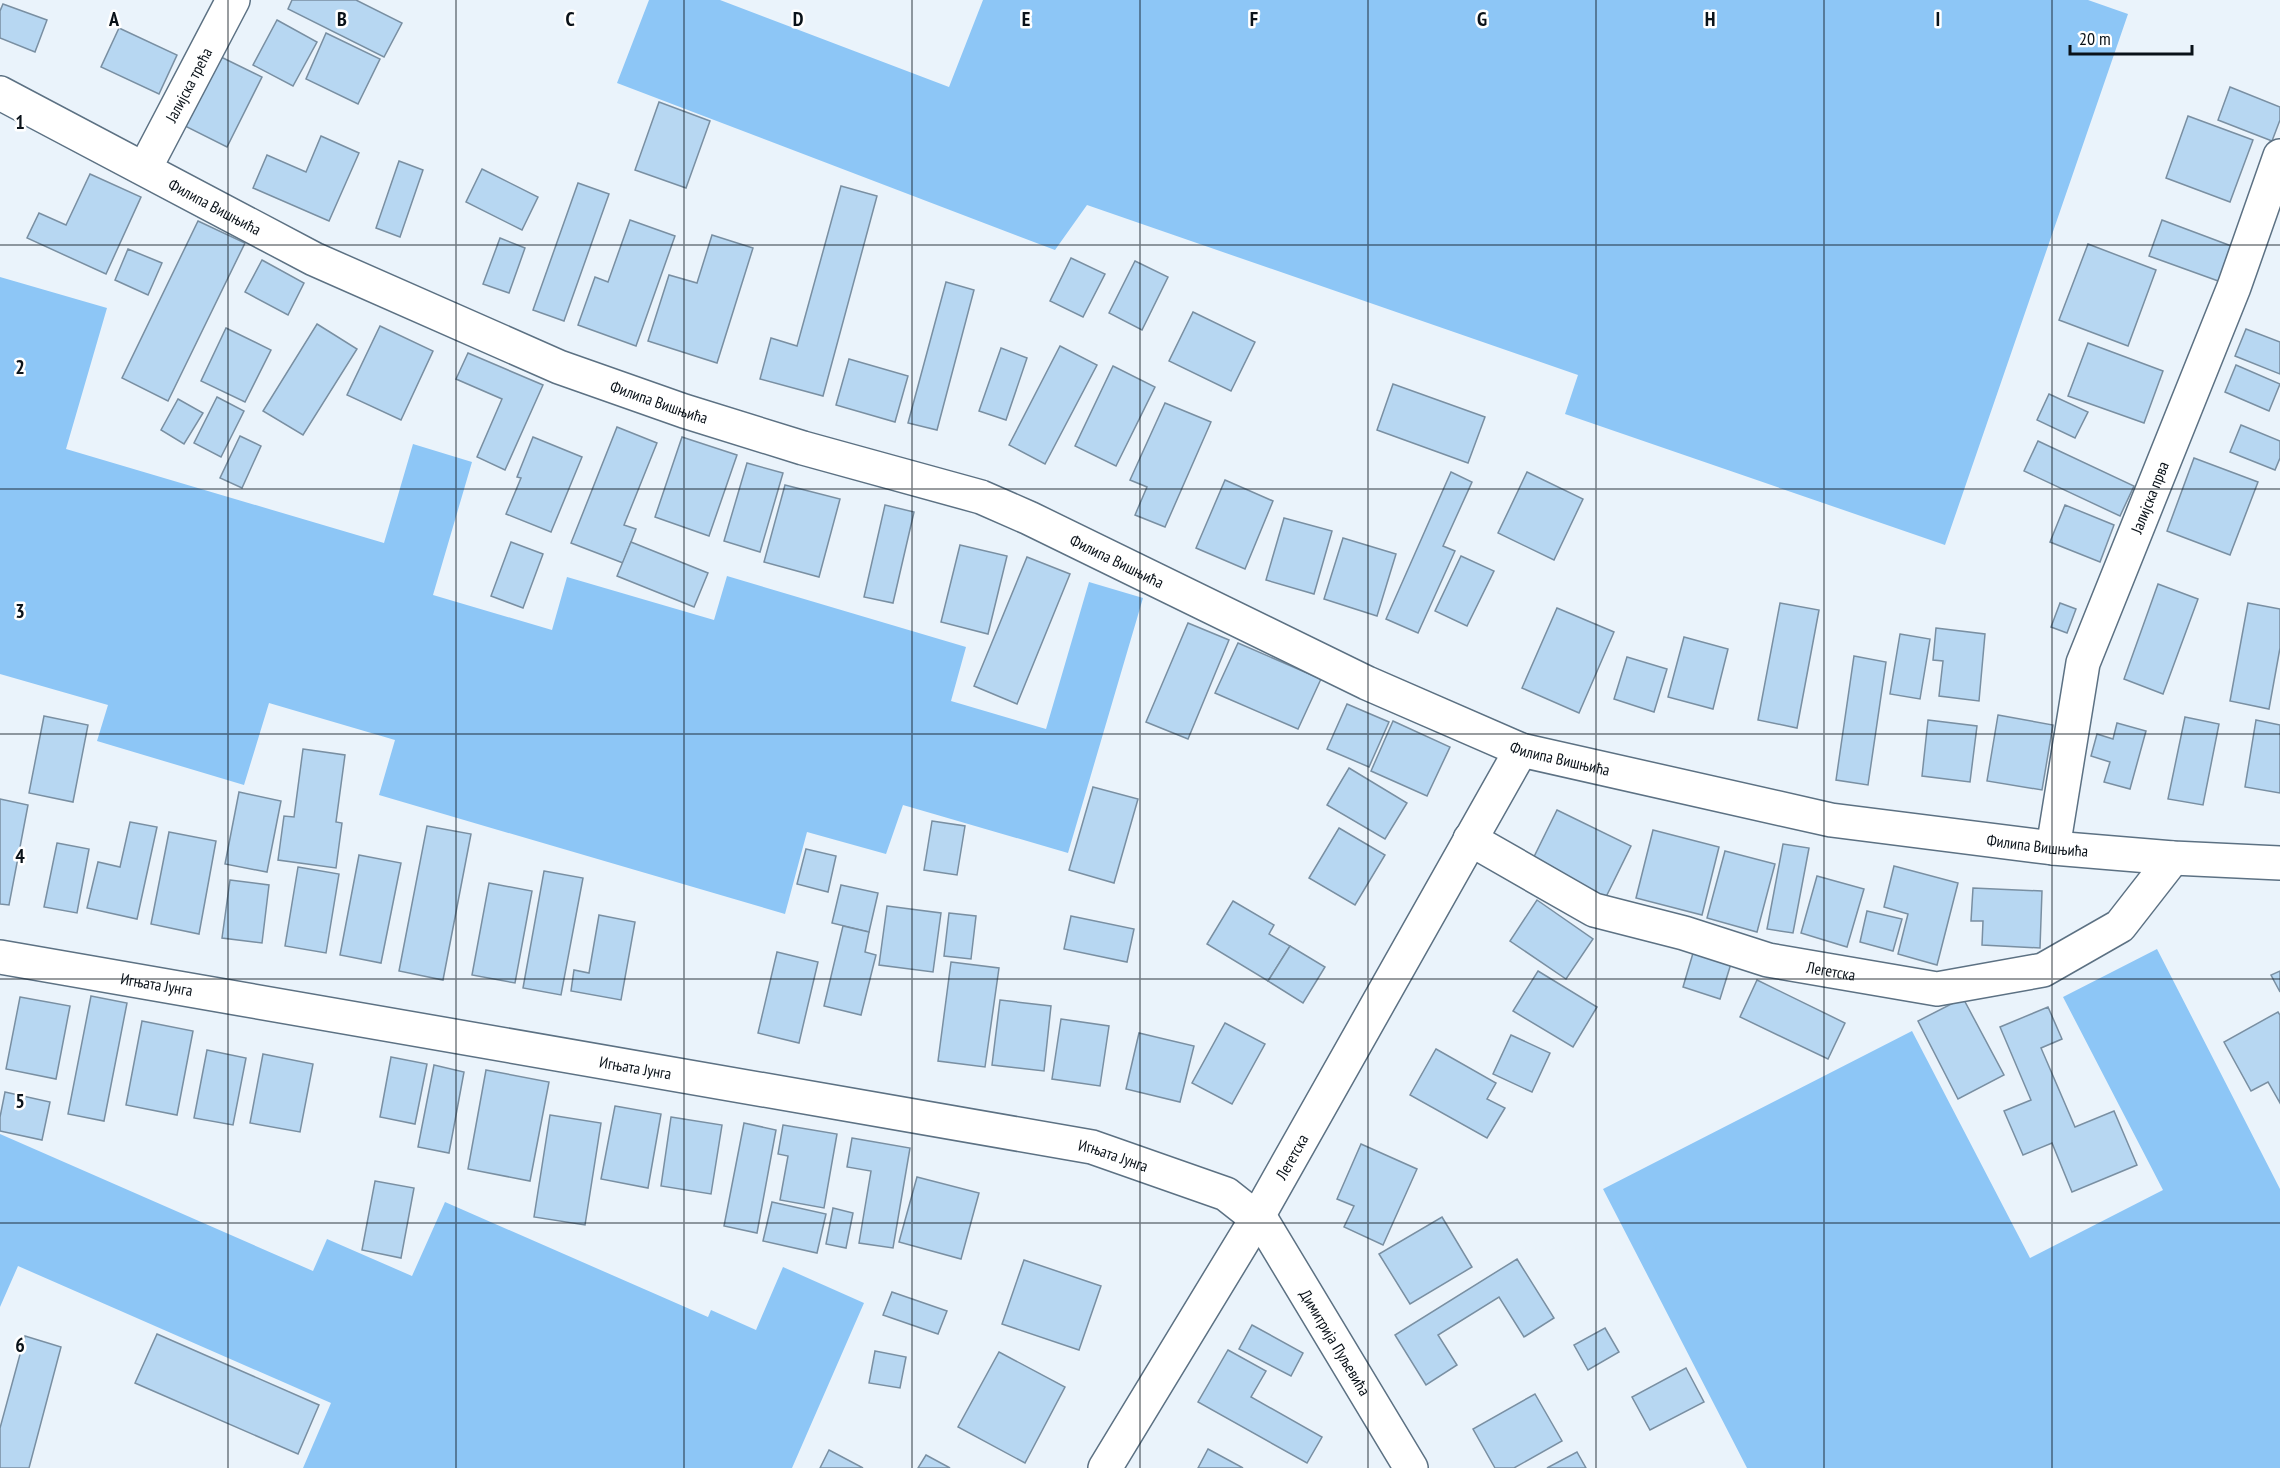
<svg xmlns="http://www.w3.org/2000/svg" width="2280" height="1468" viewBox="0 0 2280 1468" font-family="'PT Sans Narrow',sans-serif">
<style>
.green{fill:#8dc6f6}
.building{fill:#b7d7f2;stroke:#798fa2;stroke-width:1.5}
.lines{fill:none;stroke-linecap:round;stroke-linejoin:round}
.minor-casing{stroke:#5c7183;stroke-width:36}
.minor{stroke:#fff;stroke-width:33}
.grid{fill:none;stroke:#0a1219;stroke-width:1.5;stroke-opacity:0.55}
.labels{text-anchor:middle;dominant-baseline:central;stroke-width:5;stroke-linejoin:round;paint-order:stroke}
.street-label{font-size:16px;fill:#0a1219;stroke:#fff}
.grid-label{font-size:20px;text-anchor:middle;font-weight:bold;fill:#0a1219;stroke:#fff;stroke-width:5;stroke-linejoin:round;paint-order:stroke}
</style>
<rect width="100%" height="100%" fill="#eaf3fb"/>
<g class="green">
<path d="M649 0H720L949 87 983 0H2088L2128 14 1945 545 1565 414 1578 375 1087 205 1055 250 617 83Z"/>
<path d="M0 277 107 308 66 449 384 543 413 444 472 462 433 595 552 630 567 577 714 620 727 576 966 647 951 701 1046 729 1089 582 1143 598 1068 853 903 805 886 854 807 832 785 914 379 795 395 740 269 703 244 785 97 741 108 705 0 674Z"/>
<path d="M2157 949 2280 1189V1468H1747L1603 1189 1912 1031 2030 1258 2163 1190 2063 997Z"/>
<path d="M0 1134 313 1271 327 1239 412 1276 445 1202 708 1317 711 1310 756 1330 783 1267 864 1303 792 1468H303L331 1403 18 1266 0 1307Z"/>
</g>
<g class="building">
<path d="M292 0H356L402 23 384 57 288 9Z"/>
<path d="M3 4 47 20 35 52 0 38V11Z"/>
<path d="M277 20 317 42 293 86 253 65Z"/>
<path d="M119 28 177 55 159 94 101 67Z"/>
<path d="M326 33 380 59 358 104 306 79Z"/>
<path d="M219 56 262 77 227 147 185 126Z"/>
<path d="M2230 87 2280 107V120L2272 141 2218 120Z"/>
<path d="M659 102 710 121 686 188 635 170Z"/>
<path d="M2188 116 2253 140 2230 202 2166 178Z"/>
<path d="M321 136 359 153 329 221 253 188 267 155 306 172Z"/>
<path d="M399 161 423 170 400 237 376 228Z"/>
<path d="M482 169 538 197 522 230 466 202Z"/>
<path d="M90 174 141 197 106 274 27 238 39 213 66 225Z"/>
<path d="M578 183 609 194 564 321 533 310Z"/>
<path d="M841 186 877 196 823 396 760 379 771 338 797 346Z"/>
<path d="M630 220 675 236 636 346 578 325 595 277 608 282Z"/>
<path d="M2162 220 2234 247 2221 282 2149 256Z"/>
<path d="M198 221 245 243 168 401 122 378Z"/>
<path d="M712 235 753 248 717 363 648 341 669 275 697 283Z"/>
<path d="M500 238 525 248 509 293 483 284Z"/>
<path d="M2088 244 2156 270 2128 346 2059 320Z"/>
<path d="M128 249 162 263 148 295 115 280Z"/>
<path d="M1071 258 1105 274 1083 317 1050 301Z"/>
<path d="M262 260 304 283 288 315 245 292Z"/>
<path d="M1135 261 1168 277 1142 330 1109 313Z"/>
<path d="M946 282 974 290 937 430 908 423Z"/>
<path d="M1193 312 1255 342 1231 391 1169 361Z"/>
<path d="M317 324 357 349 303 435 263 411Z"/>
<path d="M380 326 433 351 401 420 347 395Z"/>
<path d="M226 328 271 350 245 402 201 381Z"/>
<path d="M2246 329 2280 342V374L2235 356Z"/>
<path d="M2088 343 2163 371 2144 423 2068 396Z"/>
<path d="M1060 346 1097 365 1045 464 1009 445Z"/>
<path d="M1001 348 1027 358 1006 420 979 411Z"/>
<path d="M468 353 543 385 505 470 477 457 502 399 456 379Z"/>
<path d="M849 359 908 376 895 422 836 405Z"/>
<path d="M2236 365 2280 384 2269 411 2225 392Z"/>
<path d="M1113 366 1155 387 1116 466 1075 446Z"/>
<path d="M1393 384 1485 417 1468 463 1377 430Z"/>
<path d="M2049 394 2088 412 2075 438 2037 420Z"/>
<path d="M217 397 244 411 221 457 194 443Z"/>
<path d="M178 399 203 413 184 444 161 430Z"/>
<path d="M1165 403 1211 422 1165 527 1135 515 1147 487 1130 480Z"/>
<path d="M2241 425 2280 441V458L2275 470 2230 452Z"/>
<path d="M617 427 657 443 624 525 636 529 623 563 571 543Z"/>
<path d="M240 436 261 446 242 488 220 478Z"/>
<path d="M533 437 582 457 551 532 506 514 521 478 517 477Z"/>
<path d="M682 437 737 455 709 536 655 517Z"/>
<path d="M2038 441 2134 486 2120 516 2024 471Z"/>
<path d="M2194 458 2258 482 2230 555 2167 531Z"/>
<path d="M747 463 783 473 760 552 724 541Z"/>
<path d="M1451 472 1472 482 1443 546 1455 551 1418 633 1386 619Z"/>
<path d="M1527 472 1583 499 1554 560 1498 533Z"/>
<path d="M1225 480 1273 501 1245 569 1196 548Z"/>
<path d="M785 485 840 499 819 577 764 562Z"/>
<path d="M885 505 914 512 893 603 864 597Z"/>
<path d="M2065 505 2114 525 2100 562 2050 542Z"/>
<path d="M1284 518 1332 531 1314 594 1266 580Z"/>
<path d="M1343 538 1396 554 1377 616 1324 599Z"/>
<path d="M511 542 543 554 523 608 491 596Z"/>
<path d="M631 542 708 573 694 607 617 576Z"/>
<path d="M960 545 1007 556 988 634 941 622Z"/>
<path d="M1461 556 1494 571 1467 626 1435 611Z"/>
<path d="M1027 557 1070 574 1017 704 974 686Z"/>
<path d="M2158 584 2198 599 2163 694 2124 679Z"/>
<path d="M1780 603 1819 610 1797 728 1758 720Z"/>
<path d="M2060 603 2076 609 2067 633 2051 627Z"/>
<path d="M2248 603 2280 609V648L2269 709 2230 701Z"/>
<path d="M1557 608 1614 632 1579 713 1522 688Z"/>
<path d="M1188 623 1229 640 1188 739 1146 722Z"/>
<path d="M1936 628 1985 634 1979 701 1939 696 1943 661 1933 660Z"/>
<path d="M1900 634 1930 639 1920 699 1890 694Z"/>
<path d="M1684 637 1728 649 1713 709 1668 697Z"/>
<path d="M1238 643 1321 679 1298 729 1215 693Z"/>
<path d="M1854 656 1886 662 1868 785 1836 780Z"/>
<path d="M1627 657 1667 669 1654 712 1614 699Z"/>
<path d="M1347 704 1389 722 1369 767 1327 749Z"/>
<path d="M1998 715 2053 725 2042 790 1987 781Z"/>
<path d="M44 716 88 725 73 802 29 793Z"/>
<path d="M2185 717 2219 724 2203 805 2168 799Z"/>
<path d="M1928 720 1977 726 1970 782 1922 776Z"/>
<path d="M2256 720 2280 725V793L2245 787Z"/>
<path d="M1393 721 1450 747 1427 796 1371 771Z"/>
<path d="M2117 723 2146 731 2130 789 2104 782 2110 762 2091 756 2097 734 2113 739Z"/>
<path d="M303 749 345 755 336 822 342 823 336 868 278 860 284 816 294 817Z"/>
<path d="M1349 768 1407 803 1385 839 1327 805Z"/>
<path d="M1093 787 1138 799 1114 883 1069 870Z"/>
<path d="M239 792 281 801 267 872 225 864Z"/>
<path d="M0 799 28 805 9 905 0 904Z"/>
<path d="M1557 810 1631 846 1603 903 1529 867Z"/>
<path d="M932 821 965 826 957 875 924 870Z"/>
<path d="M130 822 157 827 137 919 87 908 98 862 120 867Z"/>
<path d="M427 826 471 834 443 980 399 971Z"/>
<path d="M1339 828 1385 855 1355 905 1309 878Z"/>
<path d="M1653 830 1719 847 1702 915 1636 898Z"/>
<path d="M169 832 216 841 199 934 151 924Z"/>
<path d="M57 843 89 849 77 913 44 907Z"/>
<path d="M1783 844 1809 848 1793 933 1767 929Z"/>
<path d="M806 849 836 856 828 892 797 884Z"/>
<path d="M1725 851 1775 864 1757 932 1707 918Z"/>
<path d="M359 855 401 863 381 963 340 955Z"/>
<path d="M1894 866 1958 883 1937 965 1898 954 1908 914 1884 907Z"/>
<path d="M298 867 339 874 326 953 285 946Z"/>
<path d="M544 871 583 878 561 995 523 988Z"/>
<path d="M1817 876 1864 889 1847 947 1801 933Z"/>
<path d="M230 880 269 885 262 943 222 938Z"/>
<path d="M489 883 532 891 515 983 472 975Z"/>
<path d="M841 885 878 893 869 932 832 923Z"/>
<path d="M1973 888 2042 891 2040 948 1982 945 1983 921H1971Z"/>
<path d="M1537 900 1593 939 1566 979 1510 941Z"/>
<path d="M1233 901 1274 925 1269 934 1290 946 1268 981 1207 944Z"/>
<path d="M887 906 941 913 933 972 879 965Z"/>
<path d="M1867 911 1902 919 1893 951 1860 942Z"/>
<path d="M949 913 976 916 971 959 944 956Z"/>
<path d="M599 915 635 922 621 1000 571 991 574 970 589 973Z"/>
<path d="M1071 916 1134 929 1127 962 1064 949Z"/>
<path d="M843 926 869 932 865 952 876 955 861 1015 824 1006Z"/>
<path d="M1696 943 1734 954 1720 999 1683 987Z"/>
<path d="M1290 946 1325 967 1303 1003 1268 981Z"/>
<path d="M777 952 818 962 799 1043 758 1033Z"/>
<path d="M951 962 999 968 985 1067 938 1061Z"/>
<path d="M1538 971 1597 1007 1573 1047 1513 1011Z"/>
<path d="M2280 971V992L2271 975Z"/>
<path d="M1757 980 1845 1023 1828 1059 1740 1017Z"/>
<path d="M91 996 127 1003 104 1121 68 1114Z"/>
<path d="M20 997 70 1006 56 1079 6 1069Z"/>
<path d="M1963 998 2004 1075 1958 1099 1918 1021Z"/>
<path d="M1000 1000 1051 1006 1044 1071 992 1065Z"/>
<path d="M2048 1007 2062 1039 2041 1048 2075 1127 2114 1111 2137 1165 2072 1192 2052 1143 2023 1155 2004 1111 2031 1100 2000 1027Z"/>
<path d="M2278 1012 2280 1015V1103L2268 1082 2251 1091 2224 1042Z"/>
<path d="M1061 1019 1109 1026 1100 1086 1052 1079Z"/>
<path d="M142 1021 193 1031 177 1115 126 1105Z"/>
<path d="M1225 1023 1265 1044 1232 1104 1192 1083Z"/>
<path d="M1139 1033 1194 1046 1180 1102 1126 1089Z"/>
<path d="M1511 1035 1550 1053 1532 1092 1493 1074Z"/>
<path d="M1436 1049 1496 1083 1487 1099 1505 1108 1487 1138 1410 1095Z"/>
<path d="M207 1050 246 1058 233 1125 194 1118Z"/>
<path d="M263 1054 313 1064 300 1132 250 1123Z"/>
<path d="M391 1057 427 1064 415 1124 380 1117Z"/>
<path d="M434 1065 464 1072 449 1153 418 1147Z"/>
<path d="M486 1070 549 1082 530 1181 468 1169Z"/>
<path d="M5 1092 50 1102 42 1140 0 1131V1117Z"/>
<path d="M615 1106 661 1114 648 1188 601 1179Z"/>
<path d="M550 1115 601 1123 585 1225 534 1217Z"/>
<path d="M671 1117 722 1125 711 1194 661 1186Z"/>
<path d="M744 1123 776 1130 757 1233 724 1226Z"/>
<path d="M783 1125 837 1134 824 1208 780 1200 788 1156 778 1154Z"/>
<path d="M852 1138 910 1148 893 1248 859 1243 871 1171 847 1167Z"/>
<path d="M1361 1144 1417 1169 1383 1245 1344 1227 1354 1206 1337 1199Z"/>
<path d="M917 1177 979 1193 961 1259 899 1242Z"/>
<path d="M375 1181 414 1188 401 1258 362 1250Z"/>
<path d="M772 1202 826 1214 817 1253 763 1241Z"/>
<path d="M833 1208 853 1213 846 1248 826 1244Z"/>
<path d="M1442 1217 1472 1267 1410 1304 1379 1254Z"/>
<path d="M1517 1259 1554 1318 1524 1337 1499 1297 1438 1335 1457 1365 1426 1385 1395 1335Z"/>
<path d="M1024 1260 1101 1286 1079 1350 1002 1324Z"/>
<path d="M892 1292 947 1311 938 1334 883 1315Z"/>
<path d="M1252 1325 1303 1353 1291 1376 1239 1349Z"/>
<path d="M1605 1328 1619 1352 1588 1370 1574 1345Z"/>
<path d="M157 1334 319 1405 298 1454 135 1383Z"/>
<path d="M25 1336 61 1347 29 1468H0V1428Z"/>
<path d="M1228 1350 1266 1371 1251 1397 1322 1437 1307 1463 1198 1402Z"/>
<path d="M875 1351 906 1357 900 1388 869 1383Z"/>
<path d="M999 1352 1065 1387 1025 1463 958 1427Z"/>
<path d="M1686 1368 1704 1402 1650 1430 1632 1397Z"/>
<path d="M1535 1394 1562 1441 1514 1468H1495L1473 1429Z"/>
<path d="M1208 1449 1243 1468H1198Z"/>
<path d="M829 1450 863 1468H820Z"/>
<path d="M1577 1452 1586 1468H1547Z"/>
<path d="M926 1455 950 1468H918Z"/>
</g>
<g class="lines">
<defs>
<g id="minor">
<path id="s1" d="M0 93 314 259 559 367 684 411 803 448 981 497 1029 518 1367 683 1521 750 1831 820 2053 848 2173 858 2280 863"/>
<path id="s2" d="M145 168 233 0"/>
<path id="s3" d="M1470 839 1594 910 1684 933 1768 960 1937 989 2043 970 2120 926 2173 858"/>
<path id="s4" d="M2053 848 2083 663 2234 287 2280 156"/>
<path id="s5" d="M0 957 1092 1147 1226 1194 1264 1224 1411 1468"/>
<path id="s6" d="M1105 1468 1257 1218 1521 750"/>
</g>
</defs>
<use href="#minor" class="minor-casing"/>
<use href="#minor" class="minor"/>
</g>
<path class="grid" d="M228 0V1468M456 0V1468M684 0V1468M912 0V1468M1140 0V1468M1368 0V1468M1596 0V1468M1824 0V1468M2052 0V1468M0 245H2280M0 489H2280M0 734H2280M0 979H2280M0 1223H2280"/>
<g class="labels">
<g class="street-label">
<text stroke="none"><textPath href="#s2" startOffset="94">Јалијска трећа</textPath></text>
<text stroke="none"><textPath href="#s1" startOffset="243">Филипа Вишњића</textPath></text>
<text stroke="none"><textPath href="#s1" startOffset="729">Филипа Вишњића</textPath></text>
<text stroke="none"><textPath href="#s4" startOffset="366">Јалијска прва</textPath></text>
<text stroke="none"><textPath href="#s1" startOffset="1215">Филипа Вишњића</textPath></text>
<text stroke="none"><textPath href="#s1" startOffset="1701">Филипа Вишњића</textPath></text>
<text stroke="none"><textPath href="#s1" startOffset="2187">Филипа Вишњића</textPath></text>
<text stroke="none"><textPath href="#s3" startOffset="388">Легетска</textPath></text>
<text stroke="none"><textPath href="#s5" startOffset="159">Игњата Јунга</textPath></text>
<text stroke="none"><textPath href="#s5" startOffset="645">Игњата Јунга</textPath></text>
<text stroke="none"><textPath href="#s5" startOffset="1131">Игњата Јунга</textPath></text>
<text stroke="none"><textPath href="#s6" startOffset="363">Легетска</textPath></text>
<text stroke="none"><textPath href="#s5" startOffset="1437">Димитрија Пуљевића</textPath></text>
</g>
</g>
<g class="grid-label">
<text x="114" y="26">A</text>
<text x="342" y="26">B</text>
<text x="570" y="26">C</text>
<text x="798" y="26">D</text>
<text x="1026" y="26">E</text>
<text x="1254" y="26">F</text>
<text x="1482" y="26">G</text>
<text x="1710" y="26">H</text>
<text x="1938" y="26">I</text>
<text x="20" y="129">1</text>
<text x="20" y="374">2</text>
<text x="20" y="618">3</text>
<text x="20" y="863">4</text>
<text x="20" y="1108">5</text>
<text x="20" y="1352">6</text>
</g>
<path d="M2070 45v9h122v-9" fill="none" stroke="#0a1219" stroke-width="3"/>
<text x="2079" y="45" font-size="18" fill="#0a1219" stroke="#ffffff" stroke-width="4.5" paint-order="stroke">20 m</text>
</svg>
